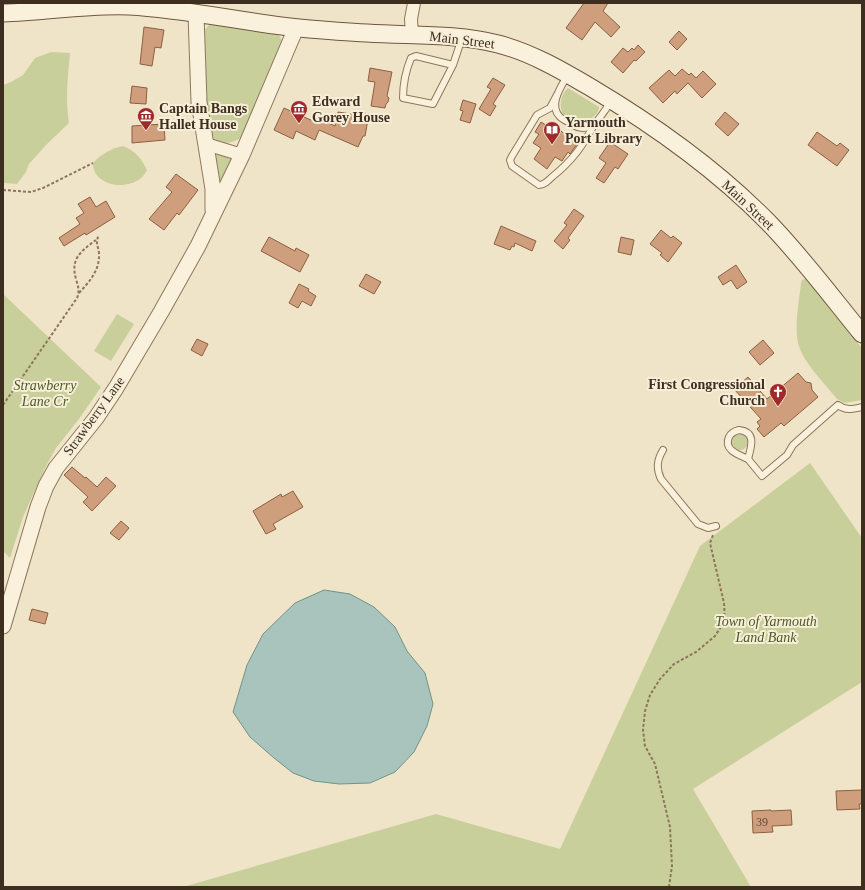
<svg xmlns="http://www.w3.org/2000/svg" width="865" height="890" viewBox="0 0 865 890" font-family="Georgia,serif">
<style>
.green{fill:#c9cf9b}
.water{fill:#a9c4bc;stroke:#6f938a}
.building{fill:#cf9f7d;stroke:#8d5f41}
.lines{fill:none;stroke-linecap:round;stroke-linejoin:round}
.service-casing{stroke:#8d765c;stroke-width:8}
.minor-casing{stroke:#8d765c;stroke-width:14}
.tertiary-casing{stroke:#8d765c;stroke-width:17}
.secondary-casing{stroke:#6f573f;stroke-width:19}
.path{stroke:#8d765c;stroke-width:2;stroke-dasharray:3 2;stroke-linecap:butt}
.service{stroke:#faf1dc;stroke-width:6}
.minor{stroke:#faf1dc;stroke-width:12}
.tertiary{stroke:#faf1dc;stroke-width:15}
.secondary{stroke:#faf1dc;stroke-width:17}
.labels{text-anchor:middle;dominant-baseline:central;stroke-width:4;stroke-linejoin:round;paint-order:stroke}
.number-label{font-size:12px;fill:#624a37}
.street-label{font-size:14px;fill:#3d2e20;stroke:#f7eed8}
.poi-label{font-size:14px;font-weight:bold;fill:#3d2e20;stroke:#f7eed8;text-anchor:start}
.park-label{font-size:14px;font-style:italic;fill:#4d5a26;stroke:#f7eed8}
</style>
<rect width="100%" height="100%" fill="#f0e4c8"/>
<g class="green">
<path d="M210 24 278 34 283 42 243 137C226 146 216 147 207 128L203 32Z"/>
<path d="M51 52 70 53C68 76 65 99 69 123L47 144 29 164 26 172 17 184 3 183V85L11 82 23 75 35 58Z"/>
<path d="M568 88 599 107C599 117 584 124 574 121 570 120 567 117 563 115 559 106 560 95 568 88Z"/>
<path d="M123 146C136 151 141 158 147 170 138 192 93 190 93 163 101 154 112 148 123 146Z"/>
<path d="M212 151 233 157 220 189Z"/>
<path d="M805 279 808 281 862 348V400L844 403 837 399C826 385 806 365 800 349 793 331 799 302 801 283L802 280Z"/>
<path d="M3 294 101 387 79 419 56 448 45 468 23 517 10 558 3 551Z"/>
<path d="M117 314 134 324 111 361 94 351Z"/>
<circle cx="740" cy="442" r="8"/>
<path d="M810 463 862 538V682L693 789 751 887H183L436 814 560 849 700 546Z"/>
</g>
<path class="water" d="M324 590 350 594 374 607 395 627 407 651 425 673 433 704 427 726 414 752 395 772 370 783 339 784 314 781 293 773 274 758 250 737 233 712 247 665 263 634 295 603Z"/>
<g class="building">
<path d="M584 3H608L603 11 620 27 611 37 595 22 582 40 566 28Z"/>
<path d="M144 27 164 30 161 48 155 47 152 66 140 64Z"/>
<path d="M679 31 687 39 677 50 669 42Z"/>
<path d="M638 45 645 52 636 61 634 60 623 73 611 62 623 48 628 52 632 48 634 50Z"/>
<path d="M370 68 392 72 387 96 389 98 388 102 386 104 385 108 371 106 375 82 368 81Z"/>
<path d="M682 69 689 75 691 73 696 78 703 71 716 84 702 98 688 83 677 94 675 91 663 103 649 88 669 70 675 76Z"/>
<path d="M493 78 505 85 493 104 496 106 490 116 479 109 491 89 487 87Z"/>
<path d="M132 86 147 88 146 104 130 103Z"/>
<path d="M463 100 476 104 470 123 460 120 463 111 460 110Z"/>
<path d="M284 108 313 121 315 117 335 126 338 112 351 114 352 111 369 114 365 136H363L358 147 319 130 315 140 296 131 293 139 274 130Z"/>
<path d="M725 112 739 124 728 136 715 124Z"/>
<path d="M541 122 552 129 553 127 558 129 569 137 568 139 577 144 570 154 568 152 562 161 555 157 547 169 534 159 541 148 533 143 539 134 535 132Z"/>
<path d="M164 124 165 140 132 143V126Z"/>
<path d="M817 132 837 146 840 143 849 150 837 166 808 145Z"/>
<path d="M610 142 628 154 618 169 615 167 604 183 596 178 606 163 599 158Z"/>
<path d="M176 174 198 190 179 215 177 213 164 230 149 219 172 192 166 187Z"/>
<path d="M90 197 96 207 106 201 115 217 86 235 85 233 64 246 59 238 80 224 76 218 84 213 78 204Z"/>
<path d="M574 209 584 216 568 238 570 240 563 249 554 241 567 225 564 223Z"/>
<path d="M501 226 536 241 532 251 515 243 514 247 512 246 510 250 494 244Z"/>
<path d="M661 230 671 238 673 236 682 243 668 262 660 255 662 253 650 244Z"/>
<path d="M269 237 295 251 296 248 309 255 300 272 261 251Z"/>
<path d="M621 237 634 240 631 255 618 252Z"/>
<path d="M736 265 747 282 737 289 731 280 723 285 718 277Z"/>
<path d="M366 274 381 282 374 294 359 286Z"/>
<path d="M299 284 309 289 308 291 316 296 311 306 302 301 298 308 289 303Z"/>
<path d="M197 339 208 344 202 356 191 350Z"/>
<path d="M763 340 774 353 760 365 749 352Z"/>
<path d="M798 373 806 382 811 383 812 390 818 397 784 426 781 423 764 437 757 429 760 426 757 422 761 419 734 389 748 377 767 399Z"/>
<path d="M72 467 85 478 86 477 97 487 106 477 116 486 92 511 83 502 88 497 64 475Z"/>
<path d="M293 491 303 507 273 524 276 529 266 534 253 511 281 494 282 497Z"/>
<path d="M121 521 129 528 119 540 110 533Z"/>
<path d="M32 609 48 613 45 624 29 620Z"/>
<path d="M862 790V804H859L860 809 837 810 836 791Z"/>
<path d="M771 810V811L791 810 792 825 772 826 773 832 753 833 752 811Z"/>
</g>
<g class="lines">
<defs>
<g id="service">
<path d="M453 65 416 56 411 58C406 70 403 84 403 98L433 104 453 65 462 38"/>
<path d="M567 76C561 87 548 105 560 117 563 120 569 122 573 125 578 128 585 129 591 126 599 122 605 109 611 102"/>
<path d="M557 95 550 108 537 115 512 156 510 160 512 166 539 185C544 185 548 181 552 177 572 161 583 146 595 123"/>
<path d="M739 430C757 432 751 447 748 459 739 455 723 450 729 437 731 433 735 431 739 430Z"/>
<path d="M663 450C657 460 656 468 661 479L698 524 708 528 716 526"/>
<path d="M748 459 762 476 787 455 793 445 838 405C846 411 853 409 862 407"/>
</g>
<g id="minor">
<path d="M412 35 411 19 414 3"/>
<path d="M206 144 242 155"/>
</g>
<g id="tertiary">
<path d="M196 14 199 102 213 189V210"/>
<path d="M3 626 38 507 46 486 56 468 96 418 116 388 161 312 198 246 242 155 296 28"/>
</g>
<path id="secondary" d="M3 13C45 12 87 4 129 6 186 9 242 22 299 28 321 30 344 32 367 33 410 36 455 33 498 44 530 52 561 70 590 87 654 125 716 169 768 222 802 257 831 296 862 334"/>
</defs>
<use href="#service" class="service-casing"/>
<use href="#minor" class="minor-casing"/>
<use href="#tertiary" class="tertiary-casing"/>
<use href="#secondary" class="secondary-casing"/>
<g class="path">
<path d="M3 190 31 192 43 188 93 163"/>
<path d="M79 293C90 281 100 270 99 253 98 246 95 242 99 235"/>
<path d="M3 405 77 298C80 291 78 286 76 279 70 259 81 251 96 240"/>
<path d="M669 887 672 866 670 827 655 764 645 746 643 730 645 711 650 695 660 679 674 664 696 652 715 636 725 621 724 603 710 543 713 535"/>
</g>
<use href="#service" class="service"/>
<use href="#minor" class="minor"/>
<use href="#tertiary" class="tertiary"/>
<use href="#secondary" class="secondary"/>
</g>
<defs>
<symbol id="museum-pin" viewBox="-11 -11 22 30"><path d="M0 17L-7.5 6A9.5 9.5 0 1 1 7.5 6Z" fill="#9e2a2b" stroke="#f7eed8"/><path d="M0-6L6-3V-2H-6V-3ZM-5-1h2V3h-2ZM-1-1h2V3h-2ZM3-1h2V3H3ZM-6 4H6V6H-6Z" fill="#fff"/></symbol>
<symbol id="library-pin" viewBox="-11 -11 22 30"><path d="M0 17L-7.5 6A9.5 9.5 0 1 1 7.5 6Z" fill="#9e2a2b" stroke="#f7eed8"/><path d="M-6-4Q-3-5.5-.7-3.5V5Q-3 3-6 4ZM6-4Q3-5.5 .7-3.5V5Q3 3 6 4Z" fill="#fff"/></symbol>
<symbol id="church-pin" viewBox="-11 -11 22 30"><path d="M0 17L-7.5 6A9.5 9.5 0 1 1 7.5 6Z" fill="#9e2a2b" stroke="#f7eed8"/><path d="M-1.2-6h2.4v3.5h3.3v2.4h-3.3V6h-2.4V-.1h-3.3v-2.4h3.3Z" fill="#fff"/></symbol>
</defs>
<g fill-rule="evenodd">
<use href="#museum-pin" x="289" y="99" width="20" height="27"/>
<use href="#museum-pin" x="136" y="106" width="20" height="27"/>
<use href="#library-pin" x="542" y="120" width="20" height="27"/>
<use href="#church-pin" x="768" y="382" width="20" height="27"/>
</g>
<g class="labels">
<g class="number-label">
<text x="762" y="822">39</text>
</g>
<g class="street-label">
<text transform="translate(462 40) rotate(7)">Main Street</text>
<text transform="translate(748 205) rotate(43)">Main Street</text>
<text transform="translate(94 416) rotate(-54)">Strawberry Lane</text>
</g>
<g class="poi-label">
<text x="312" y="101">Edward<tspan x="312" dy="16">Gorey House</tspan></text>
<text x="159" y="108">Captain Bangs<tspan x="159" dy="16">Hallet House</tspan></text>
<text x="565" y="122">Yarmouth<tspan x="565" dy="16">Port Library</tspan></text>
<text x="765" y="384" text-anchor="end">First Congressional<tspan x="765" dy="16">Church</tspan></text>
</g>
<g class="park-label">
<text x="45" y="385">Strawberry<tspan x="45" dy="16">Lane Cr</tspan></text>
<text x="766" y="621">Town of Yarmouth<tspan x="766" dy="16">Land Bank</tspan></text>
</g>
</g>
<rect width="865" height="890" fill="none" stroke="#3d2e20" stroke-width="8"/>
</svg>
